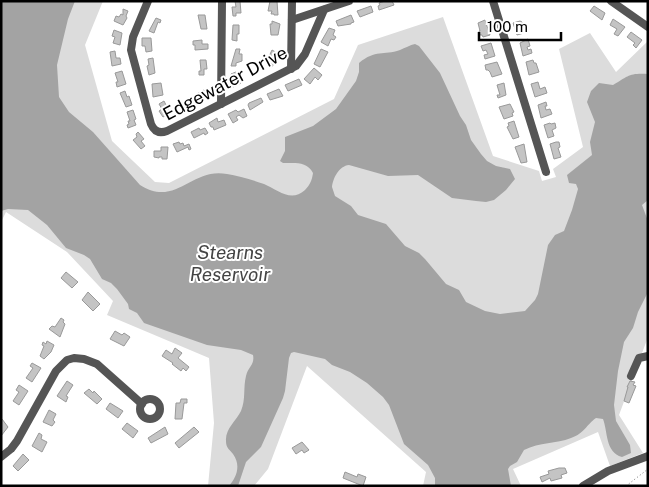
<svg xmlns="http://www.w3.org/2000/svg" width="649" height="487" viewBox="0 0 649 487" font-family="'Public Sans',sans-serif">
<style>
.green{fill:#dcdcdc}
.water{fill:#a3a3a3}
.building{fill:#c4c4c4;stroke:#999}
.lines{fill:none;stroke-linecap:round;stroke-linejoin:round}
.path{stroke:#777;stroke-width:1;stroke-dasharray:1 2.5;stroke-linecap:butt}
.minor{stroke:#555;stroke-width:8}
.labels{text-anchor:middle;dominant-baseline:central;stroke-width:4;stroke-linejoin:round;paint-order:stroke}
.street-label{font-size:18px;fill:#000;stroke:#fff}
.water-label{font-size:19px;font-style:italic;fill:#444;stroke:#fff}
</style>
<rect width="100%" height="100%" fill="#fff"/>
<path class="green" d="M1 1H103L85 45 112 141 155 182 169 183 334 99 358 45 443 17 493 156 539 171 542 181 556 177 553 169 583 147 559 49 590 33 616 72 648 41V337L619 415 643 453 610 466 598 432 513 469 521 486H423L426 472 307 366 268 469 254 486H208L214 423 209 358 107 315 113 301 67 252 6 212 1 222Z"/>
<path class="water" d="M1 1H75L68 19 57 65 59 97 69 112 93 132 140 185C176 208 191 167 227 174 238 176 253 180 264 184 278 190 291 203 305 190 310 185 312 180 313 173 307 161 295 163 283 163L280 161 285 151V137L313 126 336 109 356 81 359 72V63C376 49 383 56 400 50 405 48 410 45 415 44L419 46 440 73 460 116 466 125 471 140 481 154 487 161 496 166 510 169 515 179 506 190 494 200 486 202 476 201 452 198 418 175 388 176 349 165C339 166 333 178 332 187L335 196 351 206 358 215 386 224 405 246 419 253 425 259 446 284 459 290 466 302 485 311 500 314 525 311 535 300 538 294 548 245 555 235 564 231 572 210 578 189 576 184 569 183 567 175 592 155 590 142 595 122 587 102 591 91 599 83 613 85C629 76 628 73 648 74V200L642 205 648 221V292L638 312 633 328 624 342 618 371 614 405 616 421 630 445 631 453 622 457C605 452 608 432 603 419L596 418C586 425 585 433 571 438 556 444 540 442 524 450L517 462 510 466 508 469 511 486H435V478L428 465 404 444 389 405 383 397 367 383 350 372 332 365 325 359 294 352 291 353 289 358 285 391 283 398 261 447 246 462 238 486H229C237 477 241 465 233 454 229 449 226 448 226 441 225 429 236 421 241 411 246 399 243 388 246 376 248 367 255 365 253 355L241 350 207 345 144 323 137 313 129 309 128 304 117 289 111 283 102 279 90 259 84 255 66 248 47 225 28 210 8 209 1 211Z"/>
<g class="building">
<path d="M235 1H240L241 13H236V16H233L232 7H236Z"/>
<path d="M270 1H277L278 15H274V14H271L272 11H268Z"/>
<path d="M385 1H392L394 5 379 10 378 6 380 5 379 3Z"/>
<path d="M371 6 373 12 360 17 357 11Z"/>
<path d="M594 6 605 13 602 20 590 11Z"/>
<path d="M123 9 128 11 126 16 127 18 123 25 114 21 116 16 119 17 121 14 123 15Z"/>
<path d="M198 15H205L207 29H201Z"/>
<path d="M351 15 354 22 351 23V24L338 26 336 21Z"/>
<path d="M156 18 161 20 160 23 158 22 154 33 149 31Z"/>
<path d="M613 19 625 27 618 36 614 34 617 29 610 25Z"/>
<path d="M485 20 490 35 483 37 482 35H480L479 31H480L478 23Z"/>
<path d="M272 21 280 24 278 35H271L270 24H272Z"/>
<path d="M520 21 522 22 523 24H520L524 33 517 35 513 23Z"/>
<path d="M233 25H239V34H237V41L232 40Z"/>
<path d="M329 28 335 30 333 35 336 37 334 40 331 39 328 46 321 42Z"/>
<path d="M114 30 122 33 120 45 113 43 115 37 112 36Z"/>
<path d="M631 32 642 40 636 48 633 45 635 43 627 37Z"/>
<path d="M142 38H151L152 51 146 52 145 46H142Z"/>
<path d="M528 39 530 46 527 47 528 50 531 49 532 53 523 56 520 43Z"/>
<path d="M202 40V44H208V49L195 50V45H193V41Z"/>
<path d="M491 43 495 56 485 59 484 55 488 54 486 50 483 51 481 46Z"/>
<path d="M236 49H240L239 54H242V61L236 63V66H231Z"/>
<path d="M321 49 328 52 320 67 314 64Z"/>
<path d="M272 50 279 54 272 67 266 63Z"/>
<path d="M115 51 116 58H120L121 64 112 66 110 52Z"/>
<path d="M153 58 155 73 149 75 147 66 149 65 148 59Z"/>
<path d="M200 60H206L207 69H204V75H199V71H201Z"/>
<path d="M533 60 534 63H536L539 72 529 75 526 62Z"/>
<path d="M497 62 502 74 492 77 490 72 488 70H486L485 65Z"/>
<path d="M314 68 322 75 318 80 315 77 310 84 304 79Z"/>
<path d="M122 71 126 84 117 87 116 82H118L115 73Z"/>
<path d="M236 72 241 83 233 87 231 81 234 80 231 74Z"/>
<path d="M299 79 302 85 288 91 285 85Z"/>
<path d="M538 82 540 89 545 87 547 93 535 97 531 84Z"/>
<path d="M161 83 163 95 153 97 152 84Z"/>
<path d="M504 83 506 95 498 98 497 95H500L497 85Z"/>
<path d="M279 89 283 96 270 100 267 94Z"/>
<path d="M204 90 207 95 201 98 203 100 195 105 191 98 194 97 193 96Z"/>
<path d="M125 91 127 97 129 96 132 105 126 107 120 93Z"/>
<path d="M261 98 263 102 250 110 248 105 249 103Z"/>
<path d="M164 101 170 113 163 117 159 111 162 109 159 104Z"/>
<path d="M546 102 547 106H545L546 110 550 109 552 114 541 118 538 105Z"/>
<path d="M510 104 514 112 512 113 513 116 504 119 499 107Z"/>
<path d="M244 109 247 116 243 118 239 115 236 117 238 120 233 123 228 114 236 110 238 112Z"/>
<path d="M133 110 136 119 134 120 136 125 128 128 127 125 129 124 128 121H130L127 112Z"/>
<path d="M217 118 218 122 224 120 226 125 214 130 213 127H211L209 123Z"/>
<path d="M514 121 519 137 513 139 507 127 509 126 508 123Z"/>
<path d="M550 123 551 124 555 123 556 128 552 130 554 136 548 138 544 125Z"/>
<path d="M199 128 200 130 205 128 208 133 205 135 204 133 194 138 191 132Z"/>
<path d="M138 132 144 139 141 141 145 146 141 149 133 140 137 137 136 134Z"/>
<path d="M179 142 180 144 183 143 184 146 189 144 191 149 189 150 188 147 177 152 173 144Z"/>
<path d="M556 142H559L560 147 558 148 561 157 554 159 550 144Z"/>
<path d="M524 144 527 162 521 163 515 147Z"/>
<path d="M161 147H168L167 159H162V157H159V158L154 157V151H161Z"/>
<path d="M66 272 78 282 72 288 61 278Z"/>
<path d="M88 292 100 304 93 311 82 300Z"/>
<path d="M61 318 64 320 63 322 65 324 60 337 49 329 52 326 55 327Z"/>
<path d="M115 331 122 335 124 333 130 337 124 346 110 339Z"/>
<path d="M47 341 54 345 51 352 44 359 40 356 44 346 42 345 43 342 46 344Z"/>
<path d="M175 348 182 353 178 358 189 367 186 371 183 368 181 371 172 364 173 363 162 356 166 350 172 354Z"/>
<path d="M32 363 41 368 32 382 26 378 33 368 30 366Z"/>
<path d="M67 381 73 385 66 396 68 397 66 402 57 396Z"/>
<path d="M630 381 635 382 633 385 636 386 629 403 624 401 628 387H627Z"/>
<path d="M19 385 28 391 19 405 13 401 19 392 16 390Z"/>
<path d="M89 389 93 393 94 391 102 399 97 404 84 393Z"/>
<path d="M181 399H187V403H184L182 419H175L176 403H180Z"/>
<path d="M110 403 123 411 118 418 106 409Z"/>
<path d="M49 410 56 414 53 420 55 422 52 426 43 422Z"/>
<path d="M2 419 8 427 1 436V420Z"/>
<path d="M127 423 138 431 133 438 122 429Z"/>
<path d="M165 427 168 434 151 443 148 438Z"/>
<path d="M194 427 199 432 179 448 175 443Z"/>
<path d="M39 433 42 435 41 439 47 442 42 452 32 446Z"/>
<path d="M302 442 309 450 304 453 302 450 296 454 292 448Z"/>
<path d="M23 454 29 460 18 471 13 466Z"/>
<path d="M559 468H565L567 473 561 475 562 478 551 481 550 478 542 482 540 477 549 474 548 471Z"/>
<path d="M345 472 357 477 358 474 366 477 363 486 343 478Z"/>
</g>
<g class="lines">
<path class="path" d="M626 486 648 469"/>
<g class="minor">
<path d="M148 1 133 37 131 50 151 124C154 131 159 134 167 131L296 66 305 54 324 10"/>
<path d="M493 1 546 172"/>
<path d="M611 1 648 27"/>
<path d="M292 20 349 1"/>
<path d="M291 69 292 1"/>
<path d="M221 104 222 1"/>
<path d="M631 376 639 358 648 356"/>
<circle cx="150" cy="409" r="10"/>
<path d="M1 457 11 449 17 441 56 371 67 360 74 358 84 359 97 364 142 404"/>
<path d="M583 486 608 471 648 456"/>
</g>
</g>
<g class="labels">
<g class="street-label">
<text transform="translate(225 83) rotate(-28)">Edgewater Drive</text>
</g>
<g class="water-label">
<text x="230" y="252">Stearns<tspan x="230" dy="22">Reservoir</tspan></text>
</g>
</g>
<rect width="649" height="487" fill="none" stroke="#000000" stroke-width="5"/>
<path d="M479 32v8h82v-8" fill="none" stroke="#000000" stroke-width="2.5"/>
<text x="487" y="32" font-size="15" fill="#000000" stroke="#ffffff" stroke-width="4" paint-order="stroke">100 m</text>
</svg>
